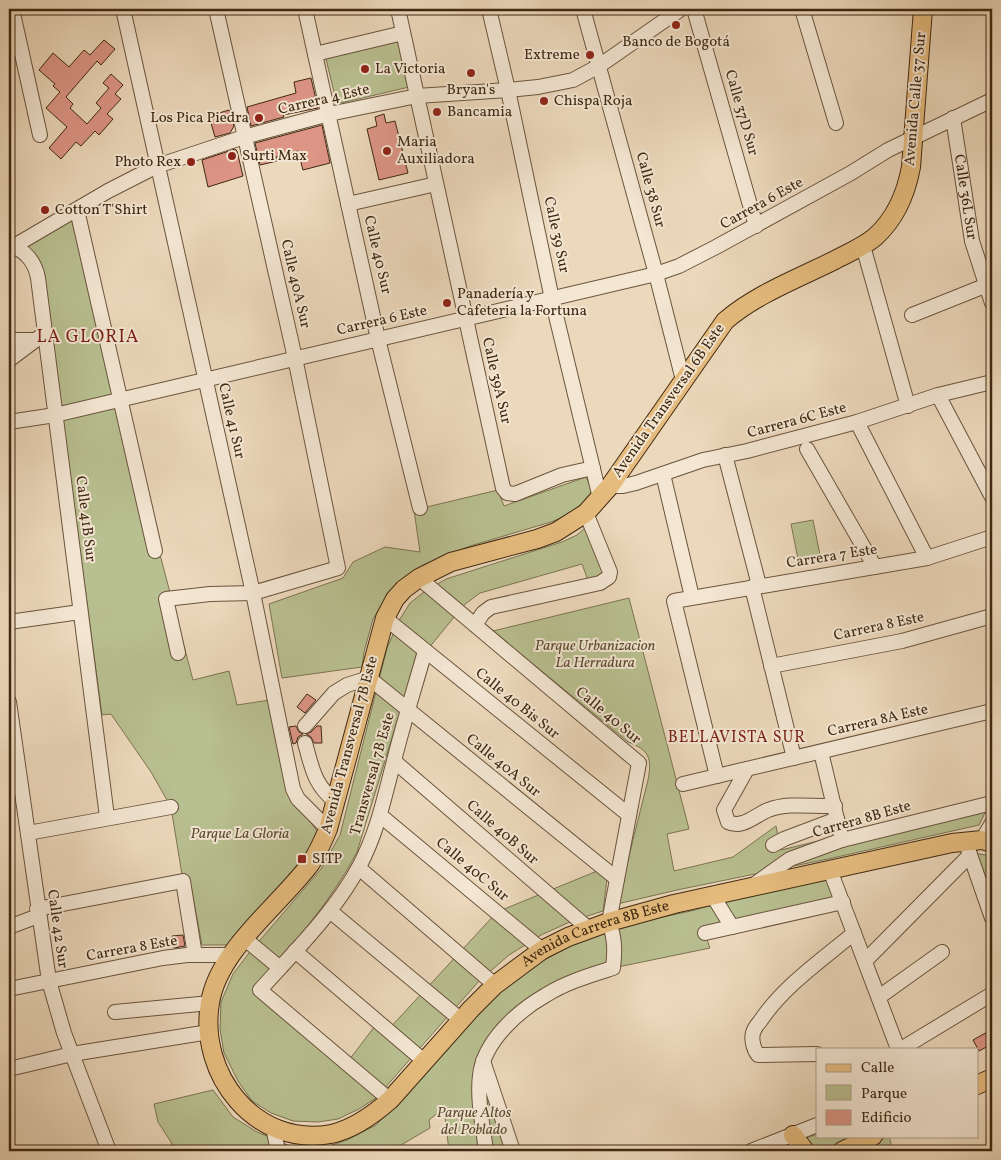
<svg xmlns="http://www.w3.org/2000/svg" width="1001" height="1160" viewBox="0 0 1001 1160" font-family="Vollkorn,serif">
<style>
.green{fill:#b8bf90;stroke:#7c7450}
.building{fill:#dd9586;stroke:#3f2811}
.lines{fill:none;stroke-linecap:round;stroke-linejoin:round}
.minor-casing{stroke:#6a543c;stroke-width:16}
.major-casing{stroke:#3f2811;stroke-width:20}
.minor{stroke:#f3e6d3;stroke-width:14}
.major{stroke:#e6bc7e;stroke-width:18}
.poi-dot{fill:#8f2418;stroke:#f3e6d3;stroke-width:2}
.labels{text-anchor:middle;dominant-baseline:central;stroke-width:4;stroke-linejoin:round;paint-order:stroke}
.poi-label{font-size:15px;fill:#3f2811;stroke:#f3e6d3;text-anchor:start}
.street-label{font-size:15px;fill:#3f2811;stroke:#f3e6d3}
.park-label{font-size:15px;font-style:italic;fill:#5d4e31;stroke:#f3e6d3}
.neighbourhood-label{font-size:16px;letter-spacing:1px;fill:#7a1f14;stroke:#f3e6d3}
.quarter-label{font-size:18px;letter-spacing:1px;fill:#7a1f14;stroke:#f3e6d3}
</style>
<rect width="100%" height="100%" fill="#ecd8bb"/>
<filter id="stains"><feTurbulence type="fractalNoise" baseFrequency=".004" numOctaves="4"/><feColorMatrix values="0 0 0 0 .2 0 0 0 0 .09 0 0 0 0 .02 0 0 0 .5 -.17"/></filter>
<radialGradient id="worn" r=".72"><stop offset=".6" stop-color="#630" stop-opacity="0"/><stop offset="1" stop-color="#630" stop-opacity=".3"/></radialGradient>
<g class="green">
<path d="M397 37 409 87 337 104 325 55Z"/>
<path d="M72 220 193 680 229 671 237 705 270 700 292 797 317 831 314 841 292 872 233 945H202L190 881H183L171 807 151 772 111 714 102 715 45 287 25 248Z"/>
<path d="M586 477 594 494 584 505 570 514 551 522 470 546 423 565 394 586 373 619 364 652 362 667 282 678 269 604 343 578 353 562 385 547 420 552 414 510 498 490 504 506Z"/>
<path d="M813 520 821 560 799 564 791 524Z"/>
<path d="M586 527 607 578 589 583 582 564 480 593 464 605 419 660 402 705 357 852C330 904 290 947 253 991L343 1068 378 1022 388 1030 497 912 602 869 607 879 603 911 572 921 541 935 509 955 479 981 376 1098 359 1109 338 1119 318 1122 293 1121 271 1113 252 1101 238 1081 224 1053 220 1029 221 1002 233 974 249 953 321 869 340 835 387 648 400 619 410 603 424 592 446 579 562 542 577 535Z"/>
<path d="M629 598 689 829 667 834 674 871 733 857 776 826 781 850 992 799 979 825 828 859 677 890 617 904 648 780C652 759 650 750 628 742L493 631Z"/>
<path d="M973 853 992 856V907Z"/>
<path d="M826 876 835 904 705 934 710 948 613 968 546 995 483 1060 513 1151H449L444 1108 429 1120 430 1128 391 1151H175L171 1142 158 1122 154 1104 213 1090 233 1117 257 1132 290 1146 317 1150 347 1140 376 1125 398 1103 460 1033 504 988 534 966 575 943 624 925 691 911 751 893Z"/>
<path d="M817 1134V1136H856L823 1151H771Z"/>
<path d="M889 1136 893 1151H860Z"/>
</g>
<g class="building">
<path d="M104 40 115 49 101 65 97 61 66 97 73 104 70 108 87 124 101 108 96 103 109 88 103 83 111 74 123 85 115 94 121 99 107 114 113 119 99 135 95 131 81 146 76 142 61 159 49 148 67 127 46 108 60 92 53 86 55 84 39 70 53 53 69 67 84 50 90 55Z"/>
<path d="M311 78 318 108 283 115 284 117 251 126 247 107 296 93 294 82Z"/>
<path d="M229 110 234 126 230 133 215 137 209 116Z"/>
<path d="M384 114 386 123 395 121 408 173 379 180 367 129 377 126 375 117Z"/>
<path d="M322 125 330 163 303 170 298 151 276 157 277 161 260 165 255 143Z"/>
<path d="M235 149 237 151 243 176 208 187 202 160Z"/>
<path d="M307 694 316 700 305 713 297 707Z"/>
<path d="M296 726 299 732 303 734 298 737 296 743 293 744 289 727Z"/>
<path d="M317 726H321L322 743H314L311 737 306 734 311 732Z"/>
<path d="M183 935 185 946 174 948 172 936Z"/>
<path d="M989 1031 992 1037V1044L979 1051 973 1040Z"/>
</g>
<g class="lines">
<defs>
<g id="minor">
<path d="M12 9 40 135"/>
<path d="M123 9 253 593 293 789 298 799 328 829"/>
<path d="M305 9 378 339 420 508"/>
<path d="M398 9 503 488 507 493 515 494 562 475 593 468"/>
<path d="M489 9 508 90 552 299 600 498"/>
<path d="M583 9 656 274 683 380"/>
<path d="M694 9 756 226"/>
<path d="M802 9 836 123"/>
<path d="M315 54 403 33"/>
<path id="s1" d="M953 118 972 241 992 303"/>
<path d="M348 204 436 184"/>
<path d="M77 210 155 551"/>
<path d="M9 246C25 249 35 262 38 278L107 817"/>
<path d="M863 246 908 406"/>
<path d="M9 249 108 191 157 166 244 137 329 114 417 96 508 90 538 87 573 80 599 66 681 9"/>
<path d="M912 315 992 283"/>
<path d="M9 340H35"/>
<path d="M9 360 45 333"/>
<path d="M938 395 992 497"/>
<path d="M9 422 55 415 656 274 679 266 716 247 851 173 888 150 992 100"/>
<path d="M857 422 927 558"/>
<path d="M807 449 875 567"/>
<path d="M725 455 759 585"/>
<path d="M663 474 692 597"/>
<path d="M610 486H623L636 483 703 460 747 451 857 422 938 395 992 382"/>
<path d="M419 578 639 763 609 922C615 939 615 949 613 968 591 975 567 982 546 995 518 1011 484 1041 480 1075 477 1100 483 1126 486 1151"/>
<path d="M752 587 794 758"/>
<path d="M385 618 629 815"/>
<path d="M9 622 80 612"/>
<path d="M475 625 483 613 491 607 600 583 609 577 610 572 586 513"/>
<path d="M178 653 166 599 210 594 253 593 338 568 295 358 216 9"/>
<path d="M771 666 902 641 992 616"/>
<path d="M9 702 49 981 64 1033 109 1151"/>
<path d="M305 726 334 693 347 685 369 678 617 879"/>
<path d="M305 743C312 768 314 785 336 802"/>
<path d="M821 752 842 840"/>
<path d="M394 761 589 929"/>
<path d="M747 769 724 810 728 822C742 829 754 816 768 810 790 802 812 807 835 806"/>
<path d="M717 776 674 601 927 558 992 537"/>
<path d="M683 784 992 711"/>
<path d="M381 816 542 950"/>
<path d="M28 833 171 807"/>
<path d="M982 840 992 823"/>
<path d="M773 845 784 839 837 819"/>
<path d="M968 849 992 918"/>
<path d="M359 868 495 985"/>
<path d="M830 870 898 1049"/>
<path d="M752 886 790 859 842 840 992 803"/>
<path d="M713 896 732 927"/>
<path d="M37 909 183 881 195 955"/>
<path d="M330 911 461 1020"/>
<path d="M9 927 38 916"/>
<path d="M705 933 843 902"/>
<path d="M245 939 280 968"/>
<path d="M295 951 424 1061"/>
<path d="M865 961 970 855"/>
<path d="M9 989 163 958 187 955H232"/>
<path d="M879 997 942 952"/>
<path d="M115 1012 210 1003"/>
<path d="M901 1049 992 994"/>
<path d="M817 1054 758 1055C754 1050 751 1040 753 1033 754 1028 758 1024 761 1020 785 985 822 960 854 933"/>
<path d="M483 1061 513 1151"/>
<path d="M9 1069 72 1054 209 1032"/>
<path d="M390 1100 260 990C295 951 335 912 360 865 378 830 384 798 394 761 403 724 415 687 425 651"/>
<path d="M273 1127 278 1151"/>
<path d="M751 1151 817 1125"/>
</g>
<g id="major">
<path id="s2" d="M923 9 911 167C906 194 895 219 875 237 863 247 848 253 835 260 799 278 756 294 725 321L610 486 586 513 556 532 537 539 451 562 419 578 404 589 395 599 385 618 328 829C323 841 318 852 311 863 280 905 218 950 210 1003 198 1074 255 1148 331 1134 354 1129 373 1115 390 1100L471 1009 495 985 542 950 568 937 609 922 674 904 952 843 982 840 992 843"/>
<path d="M977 1085 992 1078"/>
<path d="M793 1135 805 1151"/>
<path d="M842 1151 873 1136"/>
</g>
</defs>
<use href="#minor" class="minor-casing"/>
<use href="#major" class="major-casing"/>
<use href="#minor" class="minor"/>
<use href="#major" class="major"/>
</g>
<g class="poi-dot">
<circle cx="676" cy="25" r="5"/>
<circle cx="590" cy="55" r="5"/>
<circle cx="365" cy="69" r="5"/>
<circle cx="471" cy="73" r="5"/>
<circle cx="544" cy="101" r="5"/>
<circle cx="437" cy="112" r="5"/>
<circle cx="259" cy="118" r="5"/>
<circle cx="387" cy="151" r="5"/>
<circle cx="232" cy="156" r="5"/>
<circle cx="191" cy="162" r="5"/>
<circle cx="45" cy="210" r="5"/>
<circle cx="447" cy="303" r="5"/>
<rect x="297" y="854" width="10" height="10" rx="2.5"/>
</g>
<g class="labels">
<g class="poi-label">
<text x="676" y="42" text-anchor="middle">Banco de Bogotá</text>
<text x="580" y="55" text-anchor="end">Extreme</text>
<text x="375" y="69">La Victoria</text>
<text x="471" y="90" text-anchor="middle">Bryan's</text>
<text x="554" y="101">Chispa Roja</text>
<text x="447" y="112">Bancamia</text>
<text x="249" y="118" text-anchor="end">Los Pica Piedra</text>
<text x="397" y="142">Maria<tspan x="397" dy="17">Auxiliadora</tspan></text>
<text x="242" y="156">Surti Max</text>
<text x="181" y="162" text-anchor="end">Photo Rex</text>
<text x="55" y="210">Cotton T'Shirt</text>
<text x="457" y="294">Panadería y<tspan x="457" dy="17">Cafeteria la Fortuna</tspan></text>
<text x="312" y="859">SITP</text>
</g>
<g class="street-label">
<text transform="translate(916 99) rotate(-85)">Avenida Calle 37 Sur</text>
<text transform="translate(324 100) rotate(-13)">Carrera 4 Este</text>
<text transform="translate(741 113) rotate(74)">Calle 37D Sur</text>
<text transform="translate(650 190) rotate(75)">Calle 38 Sur</text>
<text stroke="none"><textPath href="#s1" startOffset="80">Calle 36L Sur</textPath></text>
<text transform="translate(762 204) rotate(-29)">Carrera 6 Este</text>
<text transform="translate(556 235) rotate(78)">Calle 39 Sur</text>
<text transform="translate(377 255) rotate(77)">Calle 40 Sur</text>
<text transform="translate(295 284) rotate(77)">Calle 40A Sur</text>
<text transform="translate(382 321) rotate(-13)">Carrera 6 Este</text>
<text transform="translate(496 381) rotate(77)">Calle 39A Sur</text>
<text transform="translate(669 401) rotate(-55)">Avenida Transversal 6B Este</text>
<text transform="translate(231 421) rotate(77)">Calle 41 Sur</text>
<text transform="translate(797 421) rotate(-15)">Carrera 6C Este</text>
<text transform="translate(85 519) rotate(83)">Calle 41B Sur</text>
<text transform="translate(832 557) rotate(-9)">Carrera 7 Este</text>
<text transform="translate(879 627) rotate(-12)">Carrera 8 Este</text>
<text transform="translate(517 704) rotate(39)">Calle 40 Bis Sur</text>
<text transform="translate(608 716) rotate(40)">Calle 40 Sur</text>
<text transform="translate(878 721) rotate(-13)">Carrera 8A Este</text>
<text transform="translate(350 745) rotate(-75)">Avenida Transversal 7B Este</text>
<text transform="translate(503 766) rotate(39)">Calle 40A Sur</text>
<text transform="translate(373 774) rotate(-74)">Transversal 7B Este</text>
<text transform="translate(862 820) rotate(-16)">Carrera 8B Este</text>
<text transform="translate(502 833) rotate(41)">Calle 40B Sur</text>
<text transform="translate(472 870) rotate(40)">Calle 40C Sur</text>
<text transform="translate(57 929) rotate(82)">Calle 42 Sur</text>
<text stroke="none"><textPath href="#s2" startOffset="1861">Avenida Carrera 8B Este</textPath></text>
<text transform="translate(132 949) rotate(-10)">Carrera 8 Este</text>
</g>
<g class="park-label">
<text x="595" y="646">Parque Urbanizacion<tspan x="595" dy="17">La Herradura</tspan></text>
<text x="240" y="834">Parque La Gloria</text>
<text x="474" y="1113">Parque Altos<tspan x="474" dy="17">del Poblado</tspan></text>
</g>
<g class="neighbourhood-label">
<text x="737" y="738">BELLAVISTA SUR</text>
</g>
<g class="quarter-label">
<text x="88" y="337">LA GLORIA</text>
</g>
</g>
<rect width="1001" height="1160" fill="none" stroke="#ecd8bb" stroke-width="30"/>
<rect x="10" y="10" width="981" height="1140" fill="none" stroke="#3f2811" stroke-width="2.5"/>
<rect x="15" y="15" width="971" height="1130" fill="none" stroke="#3f2811"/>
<rect x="816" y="1048" width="162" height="90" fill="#f3e6d3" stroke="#ab9a85"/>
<rect x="826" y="1064" width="25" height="8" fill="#e6bc7e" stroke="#ab9a85"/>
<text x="861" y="1072" font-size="15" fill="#3f2811">Calle</text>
<rect x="826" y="1085" width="25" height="15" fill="#b8bf90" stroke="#ab9a85"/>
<text x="861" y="1098" font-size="15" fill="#3f2811">Parque</text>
<rect x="826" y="1110" width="25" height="15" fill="#dd9586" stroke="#ab9a85"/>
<text x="861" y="1122" font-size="15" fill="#3f2811">Edificio</text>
<rect width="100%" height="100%" filter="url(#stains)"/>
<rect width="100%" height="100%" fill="url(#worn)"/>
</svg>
